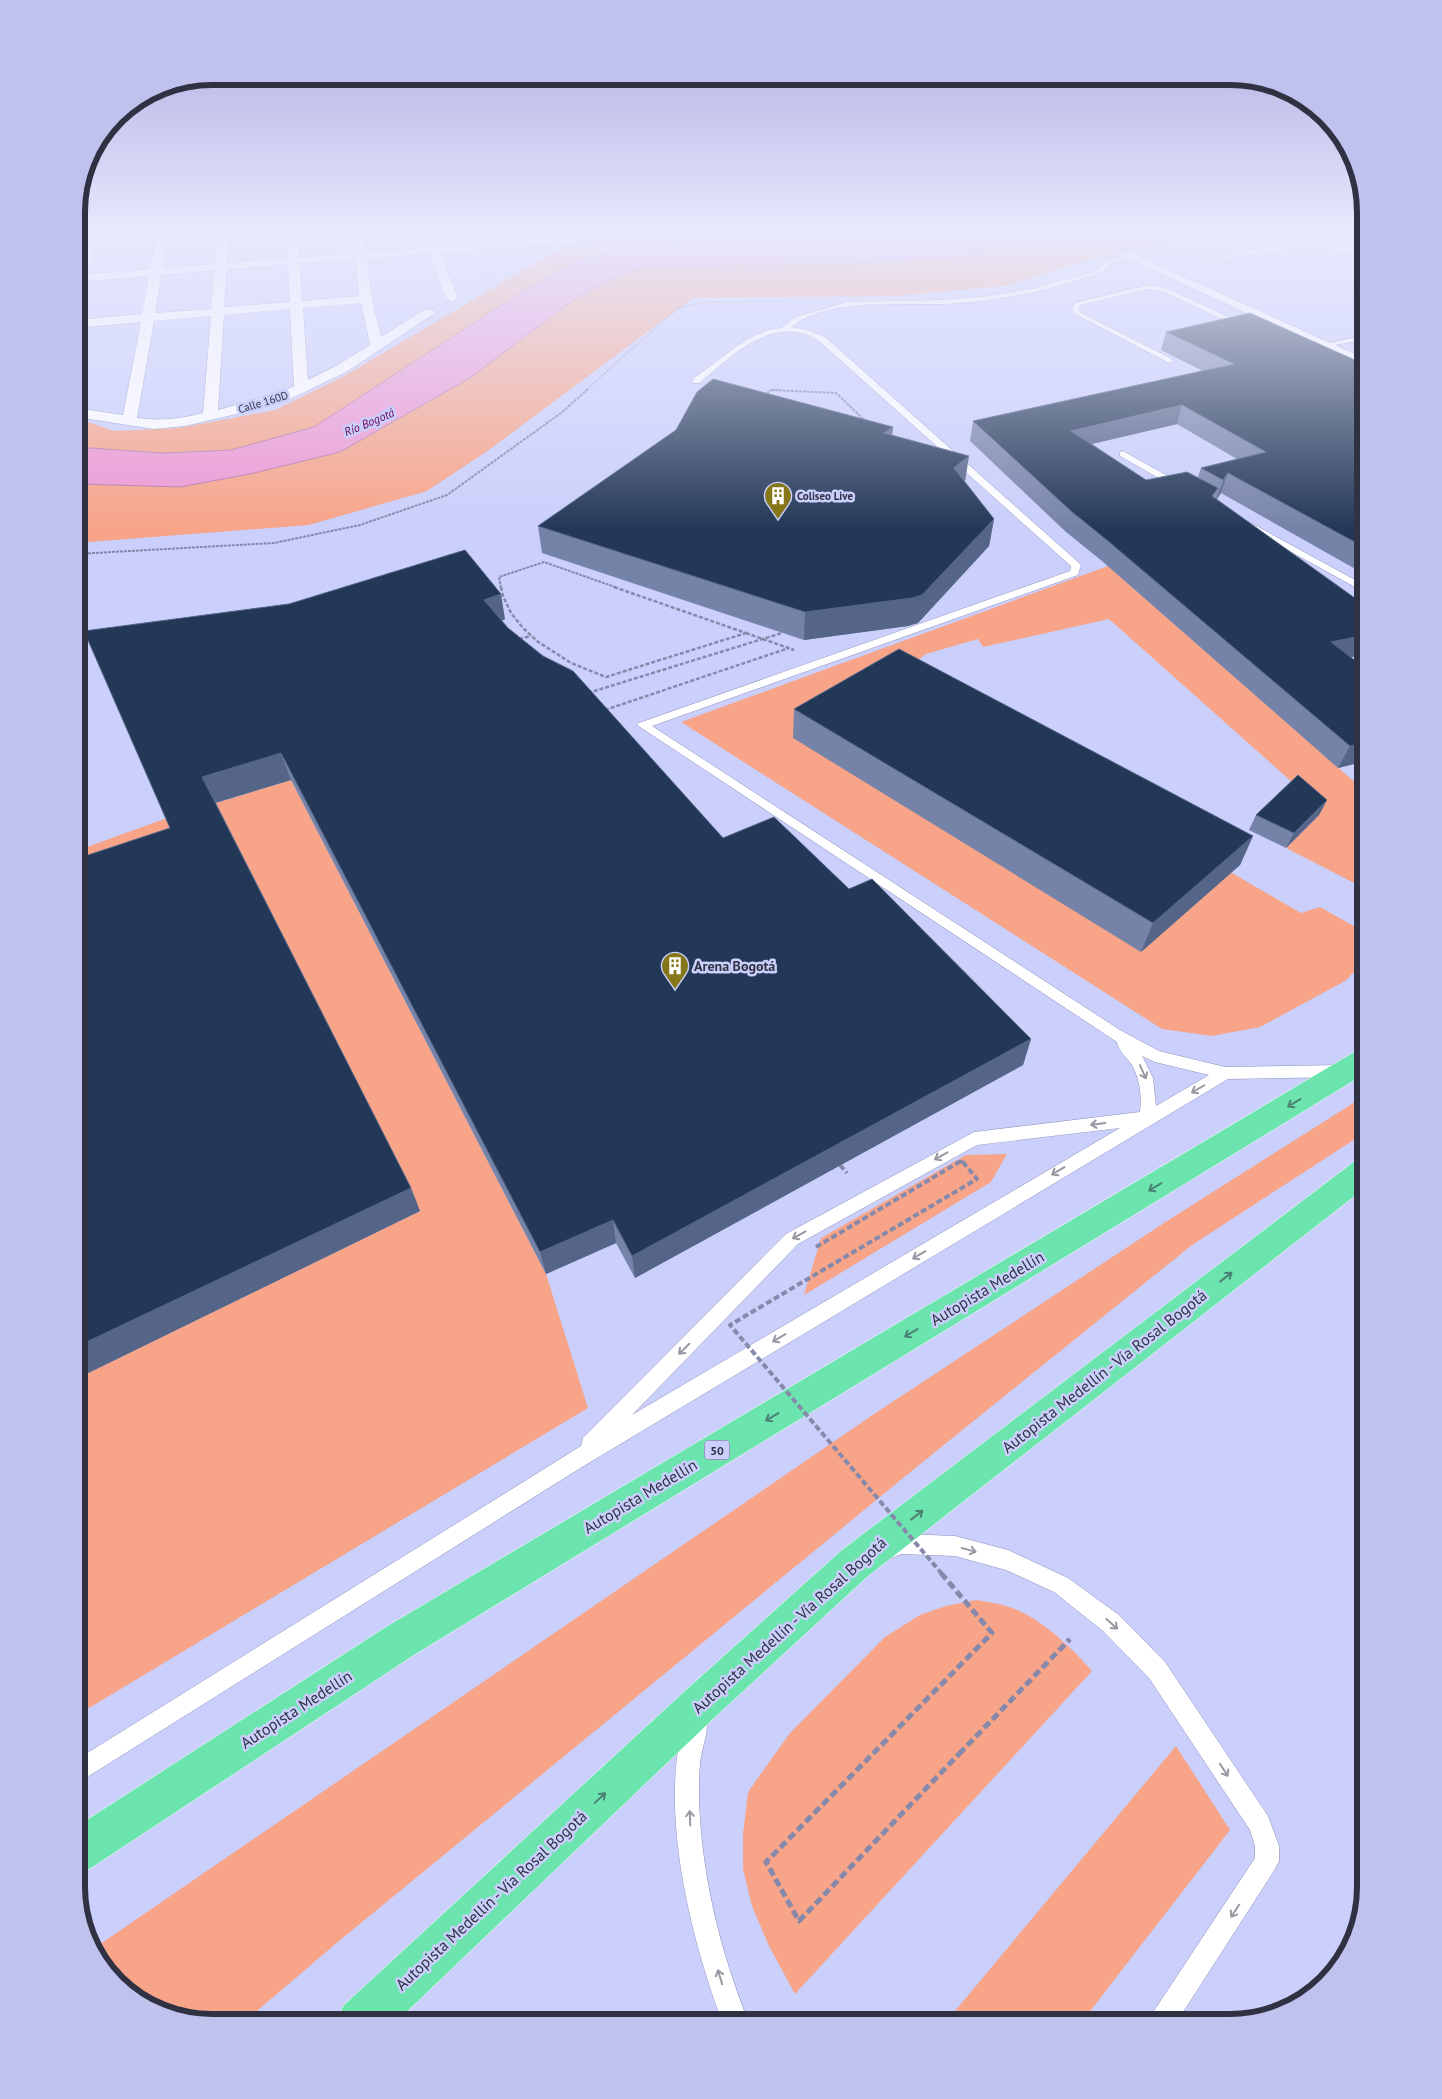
<svg xmlns="http://www.w3.org/2000/svg" width="1442" height="2099" viewBox="0 0 1442 2099" font-family="'PT Sans',sans-serif">
<style>
.green{fill:#f7a488}
.water{fill:#ed97d1;stroke:#b479a7}
.lines{fill:none;stroke-linecap:round;stroke-linejoin:round}
.service-casing{stroke:#8e92bb;stroke-width:1}
.minor-casing{stroke:#8e92bb;stroke-width:1}
.tertiary-casing{stroke:#8e92bb;stroke-width:1}
.trunk-casing{stroke:#fff;stroke-width:1}
.path-far4{stroke:#8689aa;stroke-width:1;stroke-dasharray:2.5 1;stroke-linecap:butt}
.path-far3{stroke:#8689aa;stroke-width:2;stroke-dasharray:3 1;stroke-linecap:butt}
.path-far2{stroke:#8689aa;stroke-width:2.5;stroke-dasharray:4 2;stroke-linecap:butt}
.path-far1{stroke:#8689aa;stroke-width:4;stroke-dasharray:6 3;stroke-linecap:butt}
.path{stroke:#8689aa;stroke-width:5;stroke-dasharray:8 4;stroke-linecap:butt}
.service{fill:#fff;fill-rule:evenodd}
.minor{fill:#fff;fill-rule:evenodd}
.tertiary{fill:#fff;fill-rule:evenodd}
.trunk{fill:#6be4ae;fill-rule:evenodd}
.path-bridge-far3{stroke:#8689aa;stroke-width:2.5;stroke-dasharray:4 2;stroke-linecap:butt}
.path-bridge-far2{stroke:#8689aa;stroke-width:3;stroke-dasharray:5 2.5;stroke-linecap:butt}
.path-bridge-far1{stroke:#8689aa;stroke-width:4;stroke-dasharray:6 3;stroke-linecap:butt}
.path-bridge{stroke:#8689aa;stroke-width:5;stroke-dasharray:8 4;stroke-linecap:butt}
.wall{fill:#7683a8;fill-rule:evenodd}
.shaded-wall{fill:#556588}
.building{fill:#233756;stroke:#556588}
.oneway{stroke:#9898a2}
.oneway2{stroke:#4b8274}
.labels{text-anchor:middle;dominant-baseline:central;stroke-width:5;stroke-linejoin:round;paint-order:stroke}
.far-street-label{font-size:11px;fill:#303244;stroke:#cacffb}
.far-poi-label{font-size:11px;font-weight:bold;fill:#303244;stroke:#cacffb;text-anchor:start}
.far-water-label{font-size:12px;font-style:italic;fill:#6d0457;stroke:#cacffb}
.shield{fill:#cacffb;stroke:#5e617b;stroke-width:1}
.shield-label{font-size:12px;font-weight:bold;fill:#303244}
.poi-label{font-size:14px;font-weight:bold;fill:#303244;stroke:#cacffb;text-anchor:start}
.near-street-label{font-size:16px;fill:#303244;stroke:#cacffb}
.rim{fill:none;stroke:#303244;stroke-width:6}
</style>
<rect width="100%" height="100%" fill="#cacffb"/>
<g class="green">
<path d="M650 235H930L693 241 626 248 578 261 523 291 314 427 231 450 162 453 76 447V418L114 431 179 428 275 410 344 376 564 246Z"/>
<path d="M1035 235H1211L1104 255 1005 286 896 296 693 298 489 450 427 491 309 525 76 543V484L180 487 250 474 340 452 470 378 572 301 621 275 649 265 850 264 970 256Z"/>
<path d="M1108 566 1366 792V889L1286 848 1319 815 1311 799 1109 619 983 647 978 639 926 654 895 677 1301 913 1320 907 1366 933V960L1345 981 1260 1027 1212 1036 1162 1029 681 722Z"/>
<path d="M291 780 546 1274 588 1408 89 1708 76 1703V1379L420 1211 76 891V851L167 818Z"/>
<path d="M1366 1095V1132L1192 1245 919 1465 339 1941 244 2022H204L144 2004 94 1955 93 1949 877 1412 1167 1221Z"/>
<path d="M1007 1154 991 1182 804 1295 821 1238 966 1155Z"/>
<path d="M976 1600C986 1602 997 1603 1006 1606 1038 1615 1071 1647 1092 1671L795 1994 769 1946 752 1906 743 1869V1834L748 1792 790 1733 885 1637 920 1615 946 1606Z"/>
<path d="M1176 1746 1230 1830 1081 2023H945Z"/>
</g>
<path class="water" d="M930 235H1035L970 256 850 264 649 265 621 275 572 301 470 378 340 452 250 474 180 487 76 484V447L162 453 231 450 314 427 523 291 578 261 626 248 693 241Z"/>
<g class="lines">
<defs>
<g id="service">
<path d="M1306 244 1346 246 1366 251V255C1312 242 1260 252 1206 262L1203 260 1266 248Z"/>
<path d="M1129 253 1132 255 1131 256 1111 263 1103 272C1066 285 1028 295 988 300 972 302 955 304 939 304 894 305 828 298 791 327L807 330 825 337 1079 563 1081 565 1078 575 652 726 1120 1030 1159 1051 1225 1067 1341 1065 1346 1067 1349 1071 1346 1075 1341 1077 1228 1079 582 1467 76 1784V1760L581 1446 583 1438 786 1234 974 1132 1140 1112C1142 1097 1140 1079 1132 1065 1127 1058 1118 1050 1117 1042L637 725 639 723 1070 571 1071 566 819 341C814 338 807 334 801 333 762 324 727 360 699 383H693V379L737 346 752 337 768 330 781 328 796 317 847 302 942 300 989 296 1032 289 1099 270 1107 261ZM1142 1056 1155 1062 1209 1075 1156 1106 1153 1078ZM1120 1128 632 1415 798 1244 977 1145Z"/>
<path d="M1148 285 1168 289 1250 327 1243 329 1164 292 1148 289 1080 305 1079 310 1081 313 1172 359 1173 361 1169 363 1077 315 1072 310 1075 303Z"/>
<path d="M1366 314V318L1361 321 1366 324V329L1353 322 1356 317Z"/>
<path d="M1366 335V339L1325 347 1321 345Z"/>
<path d="M1123 451 1182 484 1183 486 1182 488H1176L1120 456V452Z"/>
<path d="M1249 522 1366 586V593L1246 527V523Z"/>
<path d="M901 1534 955 1536 1008 1550 1068 1578 1119 1615 1165 1662 1268 1816 1279 1846V1861L1275 1869 1176 2023H1148L1152 2014 1255 1858V1846L1250 1830 1149 1678 1103 1631 1054 1592 1006 1570 955 1556 901 1554 889 1559 882 1556 879 1549 882 1542Z"/>
<path d="M697 1708 705 1711C711 1727 702 1746 700 1763 699 1775 699 1789 699 1801 702 1878 720 1951 749 2023H723C691 1941 654 1795 689 1711Z"/>
</g>
<g id="minor">
<path d="M87 235H99L83 288 77 292V270Z"/>
<path d="M156 235H168L155 313 211 309 217 235H229L224 307 290 302 286 235H298L302 301 359 296 355 256 357 254 426 247 421 235H433L437 246 573 235H621L615 238 440 253 458 298 452 302 446 298 429 254 367 259 372 299 381 337 424 310H434L435 313 346 372 290 399 245 412 185 426 154 429 76 417V408L123 415 141 322 77 328V320L142 314ZM361 303 370 345 336 366 308 380 303 308ZM290 309 294 386 280 393 218 410 224 315ZM211 316 203 413C181 419 160 421 137 418L154 321Z"/>
<path d="M1129 252 1366 359V368L1125 257 1123 255 1125 253Z"/>
</g>
<path id="tertiary" d="M351 235H363L367 256 365 258 77 282V275L355 253Z"/>
<g id="trunk">
<path d="M1366 1048V1073L414 1655 91 1868 76 1875V1827L386 1627 1356 1051Z"/>
<path d="M1366 1157V1187L868 1576 714 1718 395 2023H337L343 2006 686 1690 842 1550 1355 1161Z"/>
</g>
</defs>
<use href="#service" class="service-casing"/>
<use href="#minor" class="minor-casing"/>
<use href="#tertiary" class="tertiary-casing"/>
<use href="#trunk" class="trunk-casing"/>
<g class="path-far4">
<path d="M470 287 502 266"/>
<path d="M586 390 677 309 703 302H786"/>
<path d="M770 390H780"/>
</g>
<g class="path-far3">
<path d="M771 390 836 393 880 435 875 438 753 404Z"/>
<path d="M76 554 274 543 360 525 447 495 561 413 588 389"/>
<path d="M501 588 499 577 544 562 618 588"/>
</g>
<g class="path-far2">
<path d="M501 587 503 596 511 613 523 628 537 641 571 663 606 677 746 633"/>
<path d="M614 587 746 633"/>
<path d="M746 633 794 650"/>
<path d="M519 639 531 636"/>
<path d="M605 710 789 648"/>
</g>
<path class="path-far1" d="M840 1165 847 1173"/>
<path class="path" d="M959 1754 1070 1639"/>
<use href="#service" class="service"/>
<use href="#minor" class="minor"/>
<use href="#tertiary" class="tertiary"/>
<use href="#trunk" class="trunk"/>
<path class="path-bridge-far3" d="M588 693 782 633"/>
<path class="path-bridge-far2" d="M959 1163 962 1161 963 1163"/>
<g class="path-bridge-far1">
<path d="M816 1247 961 1161"/>
<path d="M942 1574 730 1325 977 1179 962 1161"/>
</g>
<path class="path-bridge" d="M941 1573 992 1633 766 1862 799 1921 959 1754"/>
</g>
<g class="wall">
<path d="M1166 332 1366 365V575L1221 493 1217 499 1351 657 1366 669V761L1338 768 1102 561 1066 532 970 441 973 421 1203 371 1161 350ZM1177 424 1237 459 1201 468 1198 477 1146 480 1092 444Z"/>
<path d="M893 427 892 435 965 482 994 519 989 546 918 623 908 626 804 640 542 553 538 526Z"/>
<path d="M289 604 505 619 502 621 508 628 723 838 849 889 1031 1039 1023 1065 635 1278 616 1243 546 1274 291 780 216 803 411 1188 420 1211 76 1379V1221L81 1219 170 828Z"/>
<path d="M794 709 1253 836 1240 865 1141 952 793 738Z"/>
<path d="M1327 800 1319 815 1286 848 1249 830 1256 815Z"/>
</g>
<g class="shaded-wall">
<path d="M1182 405 1177 424 1066 450 1071 431Z"/>
<path d="M893 427 890 453 884 433Z"/>
<path d="M969 456 965 482 954 468Z"/>
<path d="M1228 473 1221 493 1216 500 1223 480Z"/>
<path d="M994 519 989 546 918 623 908 626 804 640 805 612Z"/>
<path d="M501 594 505 619 489 626 484 600Z"/>
<path d="M1366 635V654L1321 664 1331 642Z"/>
<path d="M1366 742V761L1338 768 1350 746Z"/>
<path d="M281 753 291 780 214 803 202 777Z"/>
<path d="M1327 800 1319 815 1286 848 1294 833Z"/>
<path d="M1253 836 1240 865 1141 952 1153 923Z"/>
<path d="M1031 1039 1023 1065 635 1278 632 1256Z"/>
<path d="M411 1188 420 1211 76 1379V1347Z"/>
<path d="M613 1220 616 1243 546 1274 540 1252Z"/>
</g>
<g class="building">
<path d="M1250 313 1366 365V548L1228 473 1223 480 1201 468 1266 452 1182 405 1071 431 1146 480 1187 472 1218 488 1212 496 1366 606V635L1331 642 1366 669V742L1350 746 1108 541 1071 511 973 421 1234 364 1166 332Z"/>
<path d="M713 379 893 427 884 433 969 456 954 468 994 519 922 595 912 598 805 612 538 526 676 430 697 392Z"/>
<path d="M465 550 501 594 484 600 508 628 543 656 573 671 723 838 774 817 849 889 872 879 1031 1039 632 1256 613 1220 540 1252 281 753 202 777 411 1188 76 1347V1221L81 1219 76 1202V859L170 828 84 631 289 604Z"/>
<path d="M899 649 1253 836 1153 923 794 709Z"/>
<path d="M1298 775 1327 800 1294 833 1256 815Z"/>
</g>
<defs><path id="oneway-shaft" d="M-6 0H5M1.5-3L5.5 0L1.5 3" fill="none" stroke-width="1.6" stroke-linecap="round" stroke-linejoin="round" transform="scale(1.25)"/></defs>
<g class="oneway">
<use href="#oneway-shaft" transform="translate(1143 1072) rotate(66)"/>
<use href="#oneway-shaft" transform="translate(1198 1089) rotate(150)"/>
<use href="#oneway-shaft" transform="translate(1098 1124) rotate(173)"/>
<use href="#oneway-shaft" transform="translate(941 1156) rotate(151)"/>
<use href="#oneway-shaft" transform="translate(1058 1171) rotate(149)"/>
<use href="#oneway-shaft" transform="translate(799 1235) rotate(151)"/>
<use href="#oneway-shaft" transform="translate(919 1255) rotate(149)"/>
<use href="#oneway-shaft" transform="translate(779 1338) rotate(149)"/>
<use href="#oneway-shaft" transform="translate(684 1349) rotate(135)"/>
<use href="#oneway-shaft" transform="translate(969 1550) rotate(15)"/>
<use href="#oneway-shaft" transform="translate(1112 1624) rotate(42)"/>
<use href="#oneway-shaft" transform="translate(1224 1770) rotate(57)"/>
<use href="#oneway-shaft" transform="translate(690 1818) rotate(-92)"/>
<use href="#oneway-shaft" transform="translate(1235 1911) rotate(123)"/>
<use href="#oneway-shaft" transform="translate(720 1977) rotate(-107)"/>
</g>
<g class="oneway2">
<use href="#oneway-shaft" transform="translate(1294 1103) rotate(149)"/>
<use href="#oneway-shaft" transform="translate(1155 1187) rotate(149)"/>
<use href="#oneway-shaft" transform="translate(1226 1277) rotate(-38)"/>
<use href="#oneway-shaft" transform="translate(911 1333) rotate(149)"/>
<use href="#oneway-shaft" transform="translate(772 1417) rotate(149)"/>
<use href="#oneway-shaft" transform="translate(917 1515) rotate(-38)"/>
<use href="#oneway-shaft" transform="translate(600 1798) rotate(-43)"/>
</g>
<linearGradient id="sky" x2="0" y2="1"><stop stop-color="#aaa8df"/><stop offset="0.44" stop-color="#e7e9fd"/><stop offset="1" stop-color="#e7e9fd" stop-opacity="0"/></linearGradient>
<rect width="1442" height="529" fill="url(#sky)"/>
<defs>
<symbol id="building-pin" viewBox="-11 -11 22 30"><path d="M0 17L-7.5 6A9.5 9.5 0 1 1 7.5 6Z" fill="#85761a" stroke="#cacffb"/><path d="M-4-6H4V6H1V3H-1V6H-4ZM-2.5-4.3h1.7v1.8h-1.7ZM.8-4.3h1.7v1.8H.8ZM-2.5-1h1.7V.8h-1.7ZM.8-1h1.7V.8H.8Z" fill="#fff"/></symbol>
</defs>
<g fill-rule="evenodd">
<use href="#building-pin" x="762" y="480" width="32" height="43"/>
<use href="#building-pin" x="659" y="950" width="32" height="43"/>
</g>
<g class="labels">
<g class="far-street-label">
<text transform="translate(263 402) rotate(-17)">Calle 160D</text>
</g>
<g class="far-poi-label">
<text x="797" y="496">Coliseo Live</text>
</g>
<g class="far-water-label">
<text transform="translate(369 422) rotate(-23)">Río Bogotá</text>
</g>
<rect class="shield" x="704.5" y="1440.5" width="25" height="19" rx="4"/>
<g class="shield-label">
<text x="717" y="1450">50</text>
</g>
<g class="poi-label">
<text x="694" y="966">Arena Bogotá</text>
</g>
<g class="near-street-label">
<text transform="translate(987 1288) rotate(-31)">Autopista Medellín</text>
<text transform="translate(1104 1371) rotate(-38)">Autopista Medellín - Vía Rosal Bogotá</text>
<text transform="translate(640 1496) rotate(-31)">Autopista Medellín</text>
<text transform="translate(789 1625) rotate(-42)">Autopista Medellín - Vía Rosal Bogotá</text>
<text transform="translate(296 1709) rotate(-33)">Autopista Medellín</text>
<text transform="translate(491 1900) rotate(-43)">Autopista Medellín - Vía Rosal Bogotá</text>
</g>
</g>
<path d="M0 0H1442V2099H0ZM212 85H1230A127 127 0 0 1 1357 212V1887A127 127 0 0 1 1230 2014H212A127 127 0 0 1 85 1887V212A127 127 0 0 1 212 85Z" fill="#bec2ec" fill-rule="evenodd"/>
<path class="rim" d="M212 85H1230A127 127 0 0 1 1357 212V1887A127 127 0 0 1 1230 2014H212A127 127 0 0 1 85 1887V212A127 127 0 0 1 212 85Z"/>
</svg>
